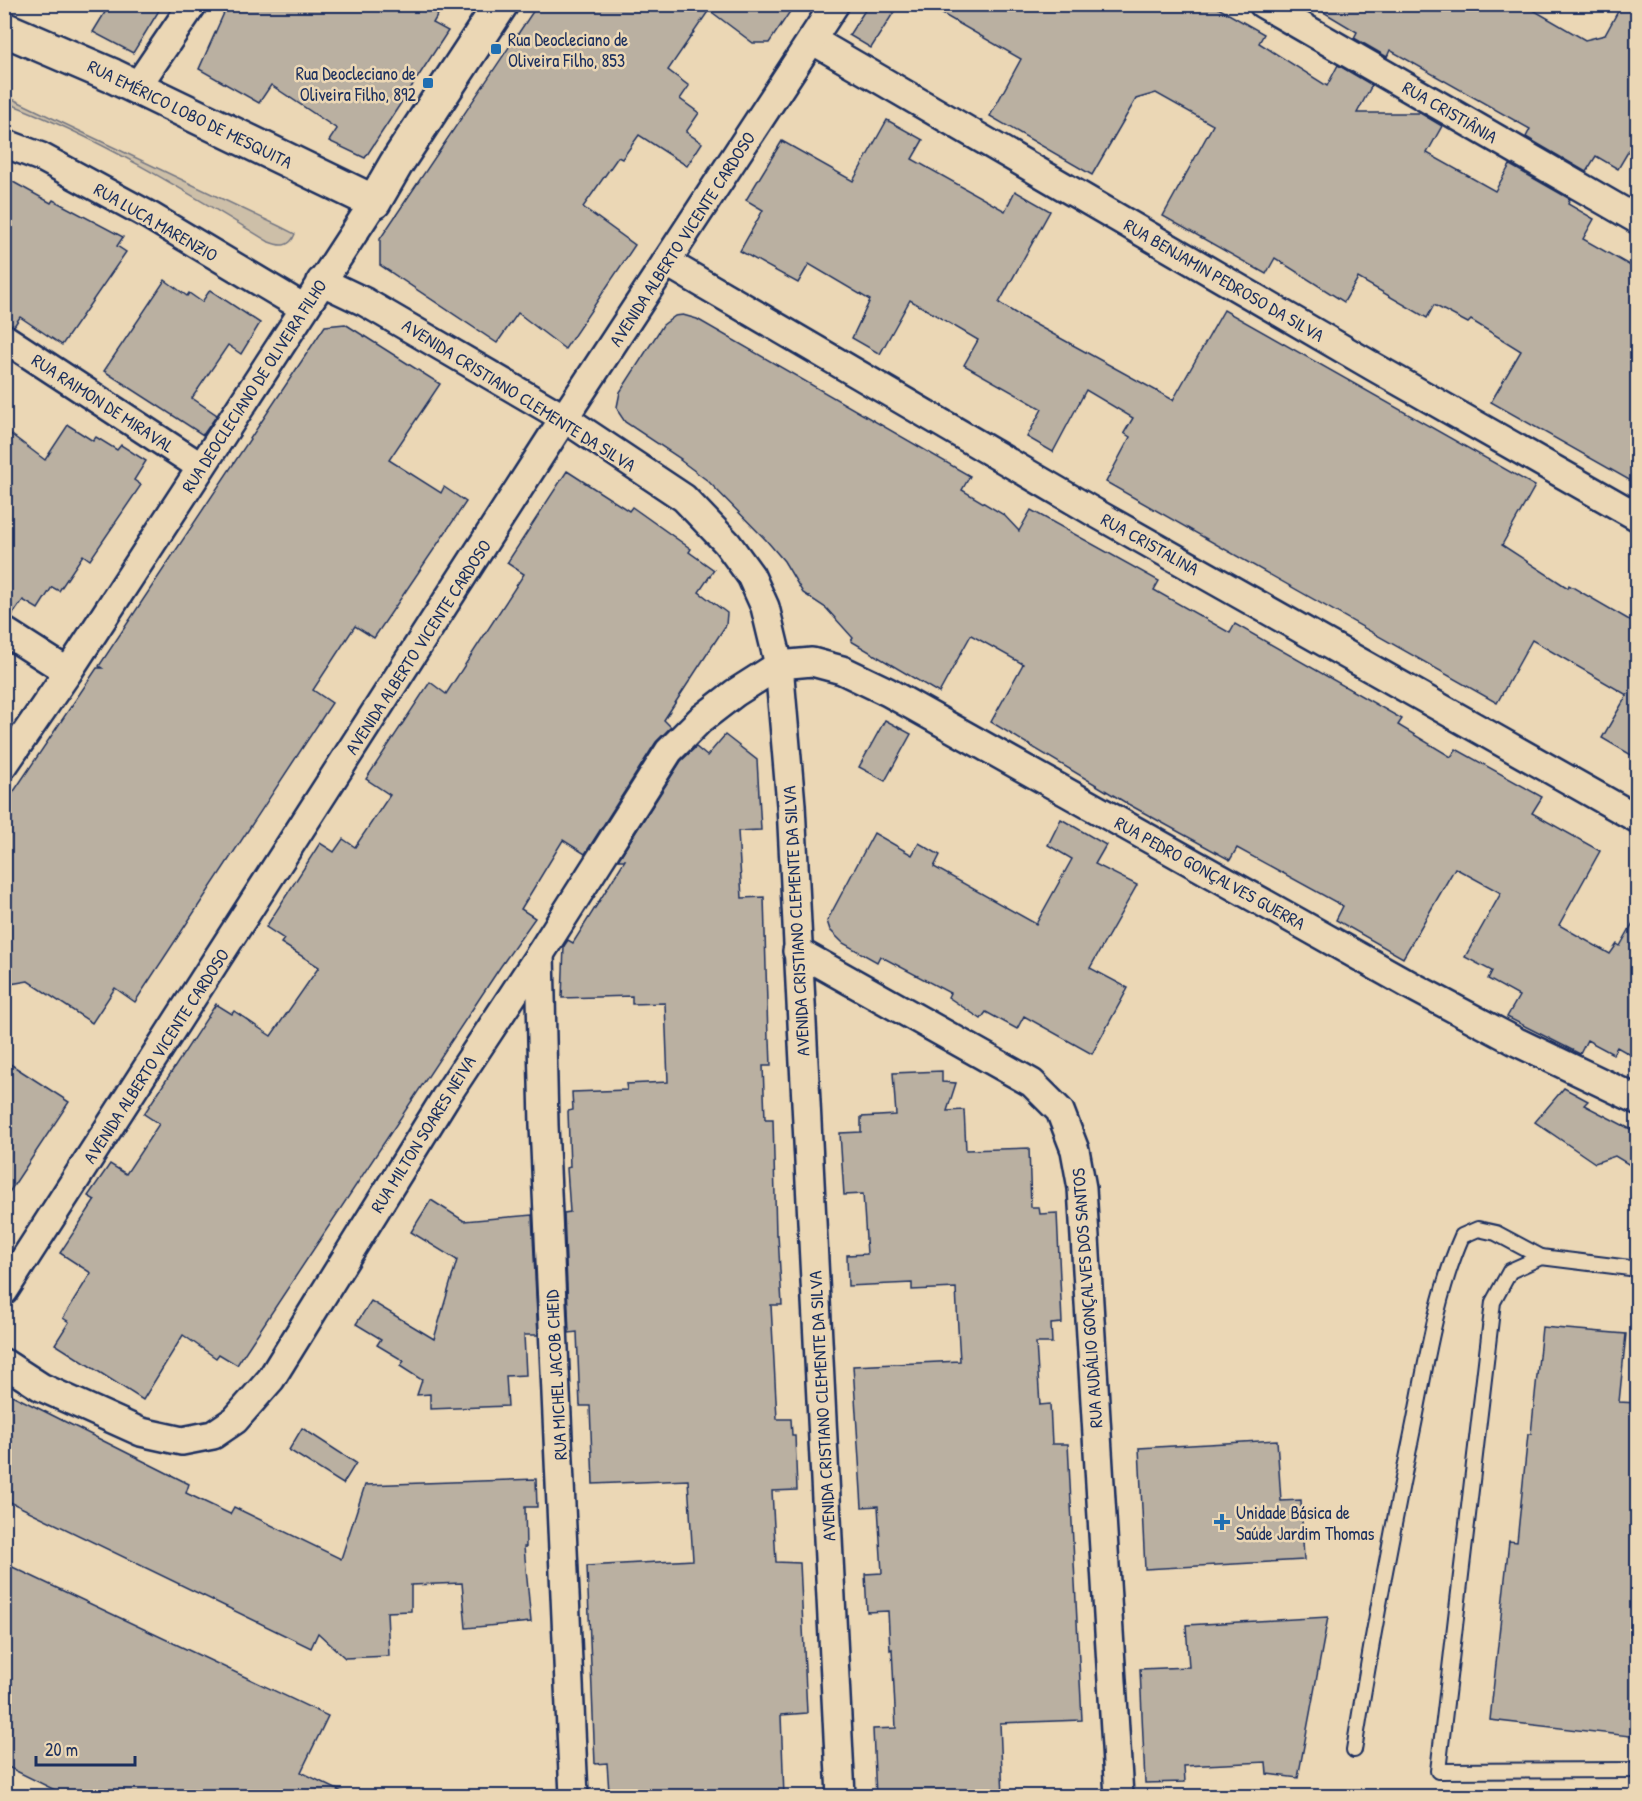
<svg xmlns="http://www.w3.org/2000/svg" width="1642" height="1801" viewBox="0 0 1642 1801" font-family="'Patrick Hand',sans-serif">
<style>
.green{fill:#cdbfa8;stroke:#747783;stroke-width:1.5}
.building{fill:#bab0a1;stroke:#1b2f5e;stroke-width:1.5}
.lines{fill:none;stroke-linecap:round;stroke-linejoin:round}
.lane-casing{stroke:#1b2f5e;stroke-width:18}
.street-casing{stroke:#1b2f5e;stroke-width:32}
.secondary-casing{stroke:#1b2f5e;stroke-width:38}
.lane{stroke:#ebd7b5;stroke-width:14}
.street{stroke:#ebd7b5;stroke-width:27}
.secondary{stroke:#ebd7b5;stroke-width:33}
.poi-dot{fill:#1f6fb2;stroke:#ebd7b5;stroke-width:2}
.labels{text-anchor:middle;dominant-baseline:central;stroke-width:5;stroke-linejoin:round;paint-order:stroke}
.poi-label{font-size:18px;fill:#1b2f5e;stroke:#ebd7b5;text-anchor:start}
.street-label{font-size:18px;fill:#1b2f5e;stroke:#ebd7b5}
</style>
<rect width="100%" height="100%" fill="#ebd7b5"/>
<filter id="ink" filterUnits="userSpaceOnUse"><feTurbulence type="fractalNoise" baseFrequency=".0167" numOctaves="2"/><feDisplacementMap in="SourceGraphic" scale="12" xChannelSelector="R" yChannelSelector="G"/><feConvolveMatrix kernelMatrix="1 2 1 2 8 2 1 2 1" color-interpolation-filters="sRGB"/></filter>
<g filter="url(#ink)">
<path class="green" d="M4 95 279 226 295 234C290 247 281 247 269 242 184 190 98 137 5 102Z"/>
<g class="building">
<path d="M110 4H163L133 53 93 32Z"/>
<path d="M228 4H444L433 23 448 31 365 158 329 141 337 129 271 85 259 103 199 69Z"/>
<path d="M538 4H795L769 43H753L709 10 668 70 689 86 680 99 699 113 686 132 702 143 687 166 639 135 622 159 618 157 583 207 635 245 565 349 518 313 497 343 380 265V239Z"/>
<path d="M869 4H899L871 48 849 35Z"/>
<path d="M925 4H1211L1264 34 1259 43 1327 86 1338 65 1372 85 1357 113H1420L1442 126 1427 153 1495 191 1510 165 1570 199 1568 204 1594 219 1583 239 1638 270V485L1491 402 1521 351 1471 320 1468 323 1434 305 1427 318 1358 278 1344 302 1275 258 1266 274 1163 216 1213 125 1156 93 1136 99 1092 175 990 116 1021 59Z"/>
<path d="M1310 4H1523L1585 40 1605 35 1622 4H1638V135L1618 169 1596 156 1586 172 1526 137 1530 129 1390 50 1387 57 1354 38 1357 32Z"/>
<path d="M887 120 923 140 912 159 1005 211 1015 191 1050 211 999 303 1020 316 1173 400 1224 310 1535 486 1502 545 1568 588 1569 585 1638 625V759L1602 738 1627 695 1532 640 1497 703 1106 482 1130 437 1124 433 1133 418 1086 390 1053 452 1027 437 1042 409 964 365 978 340 910 300 880 354 852 338 870 300 809 264 798 283 740 251 763 210 746 200 782 141 853 181Z"/>
<path d="M4 177 51 203 53 200 123 237 117 246 126 252 62 345 20 317 14 326 4 322Z"/>
<path d="M165 280 187 296 189 293 202 302 210 290 260 323 241 354 228 345 192 398 217 415 203 435 104 371Z"/>
<path d="M683 315 697 319 970 476 962 490 1004 515 1019 531 1031 510 1159 581 1154 590 1230 633 1235 624 1402 719 1398 725 1451 757 1456 749 1542 797 1532 813 1600 851 1559 925 1610 954 1617 944 1620 946 1638 914V1059L1617 1047 1613 1054 1587 1040 1580 1054 1507 1017 1519 996 1488 979 1492 971 1465 957 1501 893 1455 868 1403 958 1336 920 1343 906 1237 848 1230 860 1128 804 991 722 1023 664 971 635 939 693 851 641 853 638 826 608 803 593 784 561 766 540 708 481 680 460 681 459 625 422 619 413 617 407 620 392 663 325 675 316Z"/>
<path d="M345 324 440 384 389 460 441 493 444 487 466 502 374 638 355 626 313 690 332 703 135 1002 115 988 92 1023 28 981 4 985V806L97 668H102L99 666 325 326Z"/>
<path d="M68 425 93 441 96 437 117 450 121 445 146 461 134 480 141 485 90 560 83 555 59 591 52 587 38 609 23 600 11 617 4 615V429L45 460Z"/>
<path d="M567 471 629 511 632 507 691 549 689 552 714 570 699 592 727 613 726 625 664 720 671 727 656 742 585 854 563 840 521 909 535 918 501 966 237 1365 219 1354 216 1358 183 1335 143 1400 55 1344 69 1322 63 1318 91 1273 60 1253 95 1200 88 1196 110 1164 126 1174 159 1124 144 1114 216 1004 232 1014 234 1011 271 1036 319 967 281 943 284 939 266 927 320 843 334 852 343 839 355 847 390 795 366 779 430 682 446 694 524 574 507 563Z"/>
<path d="M885 720 911 734 885 781 859 767Z"/>
<path d="M725 735 757 760 761 830 738 831 742 898 764 897 768 1039H770L771 1066H763L765 1119H773L776 1235H778L782 1305H771L777 1419H791L792 1435H795L797 1490 772 1491 776 1562 800 1563 807 1713 781 1715 784 1797H625V1791L609 1792 607 1763 595 1764 587 1566 693 1560 688 1480 593 1484 590 1406H580L577 1332 569 1333 564 1213 570 1212 567 1168 570 1167 568 1111 573 1110 572 1092 627 1090 626 1084 668 1082 665 1003 632 1004V996L562 998 564 946 568 940 573 943 625 860H618L681 761 696 747 707 756Z"/>
<path d="M1061 819 1106 845 1095 864 1137 885 1090 968 1128 988 1092 1054 1024 1016 1017 1029 986 1012 981 1019 948 997 950 993 880 956 877 962 843 943 830 930 827 921 874 833 912 855 919 843 940 855 934 867 1036 924 1072 859 1048 845Z"/>
<path d="M4 1060 69 1102 4 1200Z"/>
<path d="M942 1071V1082L956 1083 947 1111 964 1110 966 1150 1029 1148 1031 1207H1039L1040 1214 1057 1213 1062 1323 1051 1324 1052 1343H1036L1040 1405 1050 1404 1052 1444H1068L1082 1720 1000 1723 1003 1797H958V1795L876 1797 873 1729 896 1728 892 1649 890 1650 888 1611 867 1612 865 1574 882 1573 878 1506 862 1507 853 1366 960 1361 958 1328 956 1288 912 1290V1283L848 1286 847 1255 867 1254 863 1194 844 1195 840 1133 861 1132V1117L896 1115 893 1073Z"/>
<path d="M1564 1088 1588 1101 1584 1105 1638 1133V1170L1615 1156 1595 1163 1535 1122Z"/>
<path d="M431 1200 464 1221 532 1215 538 1335H524L526 1375 506 1376 508 1406 430 1409V1394L417 1395 422 1380 400 1366 404 1361 377 1345 381 1339 356 1324 371 1301 434 1339 457 1260 411 1232Z"/>
<path d="M1542 1327 1626 1334 1619 1402 1638 1403V1737L1490 1720 1509 1541 1517 1542 1528 1434H1531Z"/>
<path d="M4 1391 189 1484 186 1493 230 1514 234 1507 341 1559 365 1485 536 1479 537 1507H525L526 1547H524L531 1622 466 1628 462 1583 411 1585V1611L387 1612 389 1656 345 1658 318 1633 311 1648 4 1499Z"/>
<path d="M302 1428 356 1463 343 1484 289 1450Z"/>
<path d="M1277 1440 1281 1501 1301 1500 1304 1560 1145 1569 1139 1448Z"/>
<path d="M4 1563 328 1716 301 1772 352 1797H69L4 1765Z"/>
<path d="M1328 1617 1298 1778 1267 1774 1266 1762 1184 1766 1185 1782 1145 1783 1140 1669 1189 1667 1186 1625Z"/>
</g>
<g class="lines">
<defs>
<g id="lane">
<path d="M1638 1269 1541 1257 1510 1271 1493 1302 1438 1771 1638 1770"/>
<path d="M1354 1750C1371 1643 1391 1536 1413 1429 1426 1365 1436 1295 1462 1236L1478 1229 1496 1233 1541 1257"/>
</g>
<g id="street">
<path d="M1263 4 1638 220"/>
<path d="M812 40 1374 367 1638 517"/>
<path d="M136 88 193 4"/>
<path d="M4 143 41 157 150 216 304 308"/>
<path d="M666 262 1092 511 1638 819"/>
<path d="M321 281 365 302 564 418 684 498 727 543 751 576 765 607 779 665 791 805 841 1796"/>
<path d="M4 338 201 467"/>
<path d="M4 631 68 672"/>
<path d="M4 765 68 672 374 202"/>
<path d="M797 951 1032 1083 1060 1111 1075 1150 1082 1188 1119 1796"/>
<path d="M540 954 544 1125 574 1796"/>
<path d="M4 1291 564 418 835 4"/>
<path d="M4 1363 41 1387 141 1432 182 1441 213 1435 235 1420 271 1379 445 1098 540 954 669 751 700 720 735 693 779 665 812 662 842 670 888 692 1410 985 1517 1042 1638 1100"/>
</g>
<path id="secondary" d="M4 29 113 76 374 202 396 164 501 4"/>
</defs>
<use href="#lane" class="lane-casing"/>
<use href="#street" class="street-casing"/>
<use href="#secondary" class="secondary-casing"/>
<use href="#lane" class="lane"/>
<use href="#street" class="street"/>
<use href="#secondary" class="secondary"/>
</g>
</g>
<g class="poi-dot">
<rect x="490" y="43" width="12" height="12" rx="3"/>
<rect x="422" y="77" width="12" height="12" rx="3"/>
<path d="M1219 1513h6v6h6v6h-6v6h-6v-6h-6v-6h6z"/>
</g>
<g class="labels">
<g class="poi-label">
<text x="508" y="39">Rua Deocleciano de<tspan x="508" dy="21">Oliveira Filho, 853</tspan></text>
<text x="416" y="73" text-anchor="end">Rua Deocleciano de<tspan x="416" dy="21">Oliveira Filho, 892</tspan></text>
<text x="1236" y="1512">Unidade Básica de<tspan x="1236" dy="21">Saúde Jardim Thomas</tspan></text>
</g>
<g class="street-label">
<text transform="translate(1450 112) rotate(30)">RUA CRISTIÂNIA</text>
<text transform="translate(190 114) rotate(26)">RUA EMÉRICO LOBO DE MESQUITA</text>
<text transform="translate(156 222) rotate(30)">RUA LUCA MARENZIO</text>
<text transform="translate(682 239) rotate(-57)">AVENIDA ALBERTO VICENTE CARDOSO</text>
<text transform="translate(1224 280) rotate(30)">RUA BENJAMIN PEDROSO DA SILVA</text>
<text transform="translate(254 386) rotate(-57)">RUA DEOCLECIANO DE OLIVEIRA FILHO</text>
<text transform="translate(519 395) rotate(32)">AVENIDA CRISTIANO CLEMENTE DA SILVA</text>
<text transform="translate(103 403) rotate(33)">RUA RAIMON DE MIRAVAL</text>
<text transform="translate(1150 544) rotate(29)">RUA CRISTALINA</text>
<text transform="translate(418 647) rotate(-57)">AVENIDA ALBERTO VICENTE CARDOSO</text>
<text transform="translate(1210 873) rotate(29)">RUA PEDRO GONÇALVES GUERRA</text>
<text transform="translate(796 921) rotate(-93)">AVENIDA CRISTIANO CLEMENTE DA SILVA</text>
<text transform="translate(156 1056) rotate(-57)">AVENIDA ALBERTO VICENTE CARDOSO</text>
<text transform="translate(423 1134) rotate(-58)">RUA MILTON SOARES NEIVA</text>
<text transform="translate(1087 1298) rotate(-94)">RUA AUDÁLIO GONÇALVES DOS SANTOS</text>
<text transform="translate(556 1375) rotate(-93)">RUA MICHEL JACOB CHEID</text>
<text transform="translate(822 1406) rotate(-93)">AVENIDA CRISTIANO CLEMENTE DA SILVA</text>
</g>
</g>
<rect width="1642" height="1801" fill="none" stroke="#ebd7b5" stroke-width="24"/>
<rect x="12" y="12" width="1618" height="1777" fill="none" stroke="#1b2f5e" stroke-width="2" filter="url(#ink)"/>
<path d="M36 1756v9h99v-9" fill="none" stroke="#1b2f5e" stroke-width="3"/>
<text x="45" y="1756" font-size="18" fill="#1b2f5e" stroke="#ebd7b5" stroke-width="4.5" paint-order="stroke">20 m</text>
</svg>
